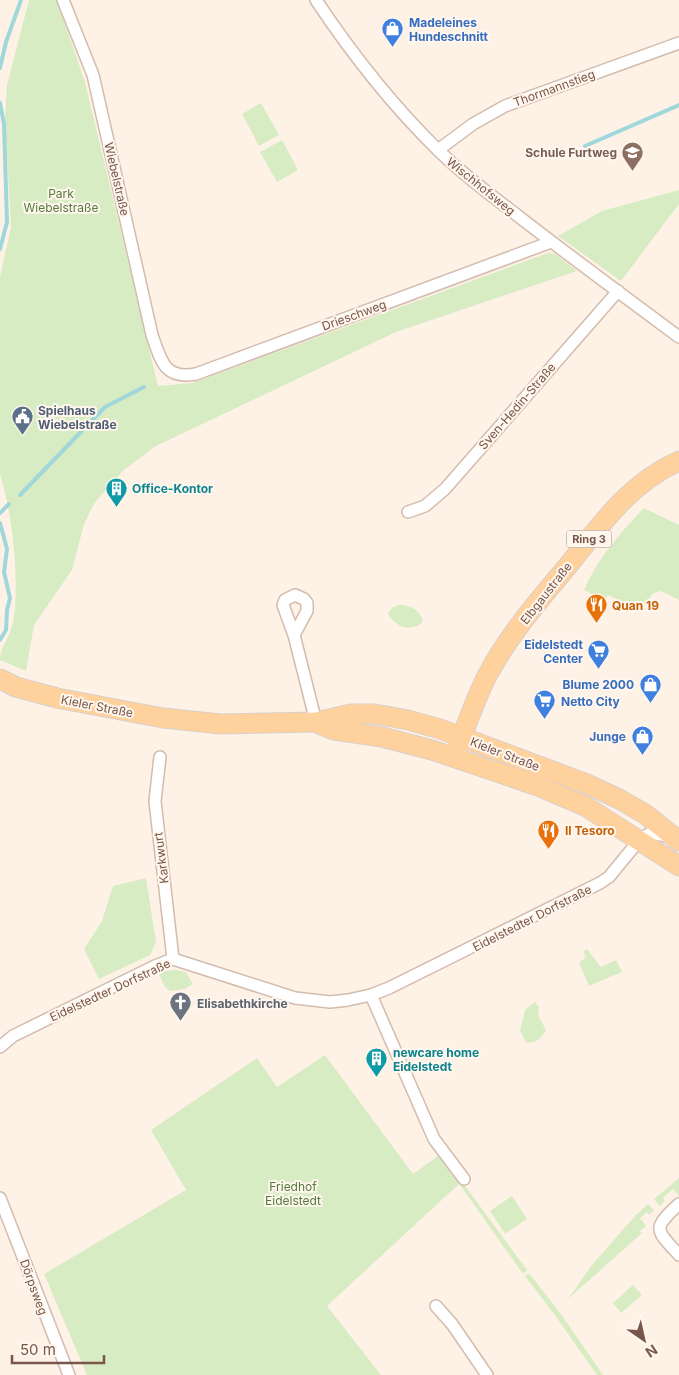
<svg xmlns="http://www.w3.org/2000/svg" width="679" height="1375" viewBox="0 0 679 1375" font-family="Inter,sans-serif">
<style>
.green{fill:#d8ecc3}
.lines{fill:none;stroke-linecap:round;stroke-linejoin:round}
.stream{stroke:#9fd7db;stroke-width:4}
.minor-casing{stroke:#d3bbae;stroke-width:14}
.primary-casing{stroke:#d9d0cc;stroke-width:21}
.minor{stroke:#fff;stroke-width:11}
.primary{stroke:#ffd19c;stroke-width:19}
.labels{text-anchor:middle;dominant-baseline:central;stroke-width:4;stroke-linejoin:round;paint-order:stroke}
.shield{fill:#fff7ee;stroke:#a1867a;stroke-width:1}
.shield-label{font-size:11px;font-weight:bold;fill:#795649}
.shop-label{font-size:12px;font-weight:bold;fill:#366cbe;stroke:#fff7ee;text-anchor:end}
.street-label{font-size:12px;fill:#795649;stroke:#fff7ee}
.education-label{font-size:12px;font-weight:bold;fill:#785e54;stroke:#fff7ee;text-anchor:end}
.park-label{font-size:12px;fill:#557a3d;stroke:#fff7ee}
.service-label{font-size:12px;font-weight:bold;fill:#4e5e75;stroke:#fff7ee;text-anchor:start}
.culture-label{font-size:12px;font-weight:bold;fill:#0d838f;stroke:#fff7ee;text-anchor:start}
.food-label{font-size:12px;font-weight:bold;fill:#c56008;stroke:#fff7ee;text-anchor:start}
.worship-label{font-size:12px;font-weight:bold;fill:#5b616d;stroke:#fff7ee;text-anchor:start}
</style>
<rect width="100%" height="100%" fill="#fef2e6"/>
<g class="green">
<path d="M29 0H57L85 82 158 386 192 383 548 253 555 254 577 271 396 332 156 446 124 470 95 502 84 524 72 570 34 625 26 671 0 660C0 649 6 642 10 632 13 625 14 616 15 609 18 566 12 515 0 474V277L11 227 5 120 7 85Z"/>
<path d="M261 103 279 135 259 146 242 114Z"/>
<path d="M282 140 298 170 277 182 260 152Z"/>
<path d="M679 190V204L621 281 558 236 602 211Z"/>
<path d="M644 508 679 525V600L661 591 652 594 642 612 608 595 604 600 584 590C598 558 620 533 644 508Z"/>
<path d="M399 605C411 605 420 610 423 622 411 633 394 627 388 613L393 607Z"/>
<path d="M146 878 156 942 150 955 99 979 84 949 102 921 113 886Z"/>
<path d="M587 949 601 967 616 960 622 972 589 986 579 963 586 957 583 951Z"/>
<path d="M176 970 186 972 193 984 185 989 170 991 165 987 159 974 165 971Z"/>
<path d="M535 1002 539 1007 538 1015 546 1030C541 1039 536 1044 526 1042L520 1031 525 1010Z"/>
<path d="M325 1055 413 1174 438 1156 459 1184 327 1306 381 1375H87L44 1274 186 1190 151 1130 257 1058 277 1087Z"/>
<path d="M679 1178V1196L673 1189 663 1198 665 1201 660 1206 654 1199Z"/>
<path d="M463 1183 527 1270 523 1274 460 1185Z"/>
<path d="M512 1196 527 1219 505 1234 490 1211Z"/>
<path d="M648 1204 654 1210 649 1215 647 1212 640 1218 646 1226 640 1231 642 1233 568 1299 592 1265 634 1217Z"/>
<path d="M529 1273 563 1317 603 1375H597L557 1318 525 1276Z"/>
<path d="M633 1285 642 1295 621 1313 613 1303Z"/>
</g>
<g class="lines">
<g class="stream">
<path d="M0 68 6 42 21 0"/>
<path d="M0 103 4 124 7 222 0 249"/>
<path d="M585 146 679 105"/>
<path d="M20 495 105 407 144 387"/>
<path d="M0 513 9 504"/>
<path d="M0 523 7 549 4 572 10 598 7 610 6 630 0 640"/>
</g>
<defs>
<g id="minor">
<path d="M63 0 93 75 152 335C161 360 164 380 196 374L551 242"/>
<path d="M316 0C352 54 392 105 438 150 463 175 491 195 518 216 571 257 625 297 679 337"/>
<path d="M438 150 473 124 505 106 679 43"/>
<path d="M408 512 425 506 445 489 618 291"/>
<path d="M294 635 283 605 285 600 295 595 304 599 307 603V611L294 635 316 722"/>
<path d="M160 757 155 801 173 959"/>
<path d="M371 995 434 1139 464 1179"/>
<path d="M0 1047 13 1036 155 966 173 959 295 998 330 1002 348 1000 371 995 389 988 600 883 609 877 641 838 651 833 669 837"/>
<path d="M0 1198 69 1375"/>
<path d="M679 1204C652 1229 655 1229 679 1255"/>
<path d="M436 1306 452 1324 487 1375"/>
</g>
<g id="primary">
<path d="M0 679 16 687 57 698 163 718 221 724 316 722 351 714H375L408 720 440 729 587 784 621 800 645 814 679 841"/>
<path d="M317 723 334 730 382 737 432 750 538 786 585 806 679 866"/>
<path d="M458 748C467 723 476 697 488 674 509 635 539 600 567 567 600 526 629 483 679 461"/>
</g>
</defs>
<use href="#minor" class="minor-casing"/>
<use href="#primary" class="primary-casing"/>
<use href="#minor" class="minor"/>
<use href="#primary" class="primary"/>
</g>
<defs>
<symbol id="shop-pin" viewBox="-11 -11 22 30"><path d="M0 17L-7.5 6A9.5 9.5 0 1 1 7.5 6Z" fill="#3f7fe0" stroke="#fff7ee"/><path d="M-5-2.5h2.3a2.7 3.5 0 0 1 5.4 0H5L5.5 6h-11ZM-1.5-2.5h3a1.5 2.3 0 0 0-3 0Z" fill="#fff"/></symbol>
<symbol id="school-pin" viewBox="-11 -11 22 30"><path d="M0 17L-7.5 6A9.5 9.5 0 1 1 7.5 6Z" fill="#8d6e63" stroke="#fff7ee"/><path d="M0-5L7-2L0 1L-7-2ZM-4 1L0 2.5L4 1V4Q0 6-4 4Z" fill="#fff"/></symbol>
<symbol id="civic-pin" viewBox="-11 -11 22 30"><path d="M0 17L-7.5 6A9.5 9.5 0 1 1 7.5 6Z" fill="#5c6f8a" stroke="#fff7ee"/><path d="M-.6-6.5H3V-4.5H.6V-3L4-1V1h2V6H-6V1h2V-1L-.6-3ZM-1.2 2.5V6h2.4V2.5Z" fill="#fff"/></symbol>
<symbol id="building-pin" viewBox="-11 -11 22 30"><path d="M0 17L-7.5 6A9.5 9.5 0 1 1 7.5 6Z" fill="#0f9aa8" stroke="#fff7ee"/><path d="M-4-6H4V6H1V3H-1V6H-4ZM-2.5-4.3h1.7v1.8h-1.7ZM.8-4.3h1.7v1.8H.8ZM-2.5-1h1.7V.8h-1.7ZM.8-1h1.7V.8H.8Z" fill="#fff"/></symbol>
<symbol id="restaurant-pin" viewBox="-11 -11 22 30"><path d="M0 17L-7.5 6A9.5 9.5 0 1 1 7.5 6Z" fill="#e8710a" stroke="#fff7ee"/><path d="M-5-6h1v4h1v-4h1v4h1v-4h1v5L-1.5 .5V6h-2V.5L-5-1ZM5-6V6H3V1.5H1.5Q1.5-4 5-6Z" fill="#fff"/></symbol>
<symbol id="supermarket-pin" viewBox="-11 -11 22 30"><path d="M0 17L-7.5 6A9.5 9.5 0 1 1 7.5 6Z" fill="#3f7fe0" stroke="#fff7ee"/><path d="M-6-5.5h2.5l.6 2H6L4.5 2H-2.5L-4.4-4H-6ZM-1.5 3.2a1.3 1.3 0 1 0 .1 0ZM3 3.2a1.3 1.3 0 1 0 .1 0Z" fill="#fff"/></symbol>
<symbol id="church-pin" viewBox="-11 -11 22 30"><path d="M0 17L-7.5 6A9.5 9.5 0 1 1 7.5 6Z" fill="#6b7280" stroke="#fff7ee"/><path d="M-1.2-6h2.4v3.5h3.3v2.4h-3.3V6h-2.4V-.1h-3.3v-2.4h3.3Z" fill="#fff"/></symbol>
</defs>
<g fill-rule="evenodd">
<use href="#shop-pin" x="380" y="16" width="25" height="34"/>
<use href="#school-pin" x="620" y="140" width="25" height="34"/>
<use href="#civic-pin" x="10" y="404" width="25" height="34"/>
<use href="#building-pin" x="104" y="476" width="25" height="34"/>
<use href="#restaurant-pin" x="584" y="592" width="25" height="34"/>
<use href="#supermarket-pin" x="586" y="638" width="25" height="34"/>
<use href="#shop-pin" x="638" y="672" width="25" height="34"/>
<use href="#supermarket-pin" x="532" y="688" width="25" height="34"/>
<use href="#shop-pin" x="630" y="724" width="25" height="34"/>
<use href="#restaurant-pin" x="536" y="818" width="25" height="34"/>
<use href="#church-pin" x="168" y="990" width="25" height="34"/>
<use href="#building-pin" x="364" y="1046" width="25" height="34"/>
</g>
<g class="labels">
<rect class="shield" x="566.5" y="530.5" width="45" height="17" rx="4"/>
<g class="shield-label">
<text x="589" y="539">Ring 3</text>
</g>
<g class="shop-label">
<text x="409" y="22" text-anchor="start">Madeleines<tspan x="409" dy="14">Hundeschnitt</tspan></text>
<text x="583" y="644">Eidelstedt<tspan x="583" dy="14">Center</tspan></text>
<text x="634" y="684">Blume 2000</text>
<text x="561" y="701" text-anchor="start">Netto City</text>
<text x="626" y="736">Junge</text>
</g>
<g class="street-label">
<text transform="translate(554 88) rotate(-20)">Thormannstieg</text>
<text transform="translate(117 179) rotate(77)">Wiebelstraße</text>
<text transform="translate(481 186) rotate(39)">Wischhofsweg</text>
<text transform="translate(354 315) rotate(-20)">Drieschweg</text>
<text transform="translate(517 406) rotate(-49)">Sven-Hedin-Straße</text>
<text transform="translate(546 593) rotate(-52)">Elbgaustraße</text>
<text transform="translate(97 706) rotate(11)">Kieler Straße</text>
<text transform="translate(505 754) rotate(21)">Kieler Straße</text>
<text transform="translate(161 858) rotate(-97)">Karkwurt</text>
<text transform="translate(532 918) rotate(-27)">Eidelstedter Dorfstraße</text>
<text transform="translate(110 990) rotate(-25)">Eidelstedter Dorfstraße</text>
<text transform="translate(34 1287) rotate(70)">Dörpsweg</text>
</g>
<g class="education-label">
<text x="617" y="152">Schule Furtweg</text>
</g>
<g class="park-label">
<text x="61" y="193">Park<tspan x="61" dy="14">Wiebelstraße</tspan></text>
<text x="293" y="1186">Friedhof<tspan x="293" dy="14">Eidelstedt</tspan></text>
</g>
<g class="service-label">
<text x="38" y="410">Spielhaus<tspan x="38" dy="14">Wiebelstraße</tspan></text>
</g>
<g class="culture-label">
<text x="132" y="488">Office-Kontor</text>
<text x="393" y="1052">newcare home<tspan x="393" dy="14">Eidelstedt</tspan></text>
</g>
<g class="food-label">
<text x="612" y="605">Quan 19</text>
<text x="565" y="830">Il Tesoro</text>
</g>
<g class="worship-label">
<text x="197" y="1003">Elisabethkirche</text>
</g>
</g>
<g transform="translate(644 1340) rotate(146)" stroke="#fff7ee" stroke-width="4" paint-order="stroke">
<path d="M0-4L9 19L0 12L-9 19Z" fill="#795649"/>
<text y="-8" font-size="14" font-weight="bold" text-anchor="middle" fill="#795649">N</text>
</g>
<path d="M12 1355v8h92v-8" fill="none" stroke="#795649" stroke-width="2.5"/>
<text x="20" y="1355" font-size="15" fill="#795649" stroke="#fff7ee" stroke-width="4" paint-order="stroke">50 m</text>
</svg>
